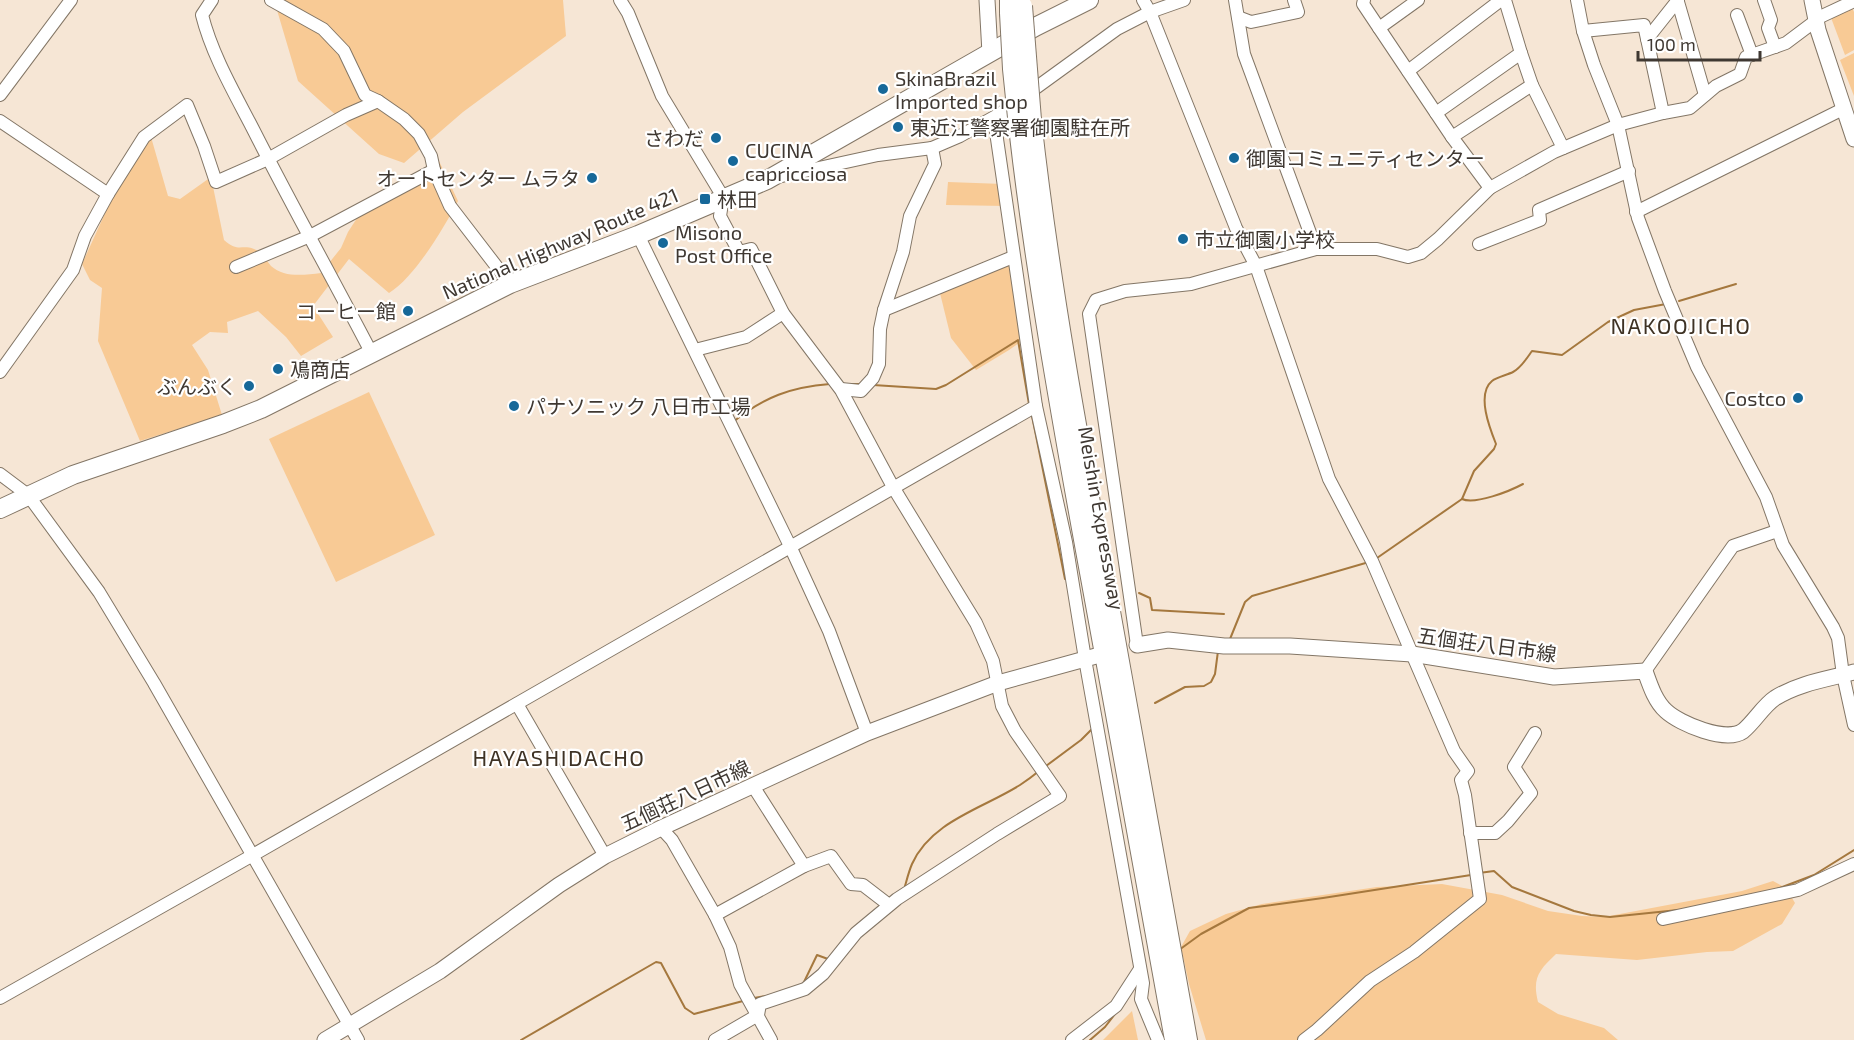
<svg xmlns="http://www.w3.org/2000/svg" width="1854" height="1040" viewBox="0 0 1854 1040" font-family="'Exo 2','Noto Sans JP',sans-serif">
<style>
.green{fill:#f8ca95}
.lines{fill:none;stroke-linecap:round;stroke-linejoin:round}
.stream{stroke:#a5783e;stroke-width:2}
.minor-casing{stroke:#837666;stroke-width:14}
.major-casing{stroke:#837666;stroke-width:17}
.highway-casing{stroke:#837666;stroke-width:20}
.minor{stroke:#fff;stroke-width:12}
.major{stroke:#fff;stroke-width:15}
.highway{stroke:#fff;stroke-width:18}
.highway-bridge-casing{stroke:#837666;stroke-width:20;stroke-linecap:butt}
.highway-bridge{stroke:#fff;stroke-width:18}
.poi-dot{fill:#166899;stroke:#fff;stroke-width:2}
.labels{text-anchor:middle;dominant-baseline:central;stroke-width:4.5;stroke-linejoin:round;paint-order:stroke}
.poi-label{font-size:20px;fill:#3f3832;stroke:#fff;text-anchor:start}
.street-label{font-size:20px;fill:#3f3832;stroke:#fff}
.quarter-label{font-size:22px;letter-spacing:1.5px;fill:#3e3224;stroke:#fff}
</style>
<rect width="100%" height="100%" fill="#f6e6d5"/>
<g class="green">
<path d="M274 0H563L566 36 463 112 404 163 379 154 298 81Z"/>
<path d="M1851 5 1854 12V50L1845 55 1830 15Z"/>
<path d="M1854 53V96L1840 60Z"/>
<path d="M151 137 168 196 180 199 211 177 224 240C239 253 241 244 254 249 262 252 266 260 271 266 284 278 304 275 321 273L341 248 348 232 361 212 385 192 439 161 458 201C443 229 415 277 389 293L349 259 313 306 333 337 301 356 286 337 258 311 227 322 228 333 210 332 192 345 208 370 222 415 140 441 98 341 102 288 90 280 82 264 126 167Z"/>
<path d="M948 182 1003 184 1006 206 946 205Z"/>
<path d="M1013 257 1026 338 1009 350 976 370 951 338 939 289Z"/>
<path d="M369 392 435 535 336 582 269 439Z"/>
<path d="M1773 881 1786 888 1795 903 1782 924 1733 951 1707 952 1637 960 1556 954C1539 970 1532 978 1538 1002L1558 1014 1604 1028 1618 1040H1206L1189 984 1181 947 1190 931 1226 914 1262 904 1377 887 1442 884 1502 895 1548 911 1582 916 1604 917 1742 891Z"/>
<path d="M1132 1011 1138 1040H1103Z"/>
</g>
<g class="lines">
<g class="stream">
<path d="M1679 301 1736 284"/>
<path d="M849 384H861"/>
<path d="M873 385 936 389 946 385 1018 340 1029 404"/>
<path d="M1032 416 1065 579"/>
<path d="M733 422C764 397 791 387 830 384"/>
<path d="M1462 499C1475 505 1510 491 1523 484"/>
<path d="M1377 558 1462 499 1474 471 1494 449 1496 444C1490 429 1476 394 1492 381 1497 377 1507 375 1513 372 1521 368 1527 358 1532 351L1562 355 1608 322 1634 310 1666 304"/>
<path d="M1139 593 1150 598 1152 610 1224 614"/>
<path d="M1230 639 1245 602 1252 596 1369 562"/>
<path d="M1155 703 1185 687 1204 686 1211 682 1215 674 1218 651"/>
<path d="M1046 766 1081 740 1093 728"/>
<path d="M1479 873 1494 871 1512 887 1574 911 1591 915 1610 917 1678 910"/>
<path d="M905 886C907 879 909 871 912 864 931 821 984 808 1020 785 1026 781 1033 776 1039 771"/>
<path d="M1777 889 1814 875 1854 850"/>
<path d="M1179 950 1201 934 1249 908 1323 898 1471 875"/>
<path d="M804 982 817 955 828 959"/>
<path d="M754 998 766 996"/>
<path d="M521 1040 656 962 661 963 685 1008 694 1014 743 1001"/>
<path d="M1090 1040 1105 1027 1115 1014"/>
</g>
<defs>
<g id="minor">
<path d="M212 0 202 15C212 55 235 94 254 131 292 206 333 279 372 354"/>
<path d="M271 0 323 29 344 51 365 95 378 101 404 119 419 134 431 156 434 170 450 206 510 284"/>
<path d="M620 0 628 13 662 96 723 197 720 216 739 252 751 249 783 313 841 390 893 487 976 623 993 661 1002 706 1015 731 1060 796 997 834 897 899 856 933 823 974 805 989 760 1004 758 1015 715 1040"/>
<path d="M1143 0 1150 12 1236 228 1256 266 1329 479 1372 561 1454 751 1468 771 1461 780 1465 795 1480 899 1414 952 1370 981 1317 1030 1304 1040"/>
<path d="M1364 0 1363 4 1379 28"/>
<path d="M1418 0 1379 28 1452 137 1490 188"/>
<path d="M1505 0 1521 53 1532 85 1563 148"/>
<path d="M1577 0 1583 31 1594 65 1618 125 1638 218 1665 291 1697 367 1766 497 1783 545 1833 627 1838 638 1843 675 1854 725"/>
<path d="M1764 0 1771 20 1768 28 1775 47"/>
<path d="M1678 2 1705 95"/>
<path d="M1737 15 1752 55"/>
<path d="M1238 17 1251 22 1298 12 1294 0"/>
<path d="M1583 31 1644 25 1663 113"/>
<path d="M1647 39 1678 0"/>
<path d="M1408 71 1501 0"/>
<path d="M0 95 71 0"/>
<path d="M1026 95 1117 29 1150 12 1184 0"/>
<path d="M1004 111 996 132 1036 406 1066 542 1085 659 1143 983 1141 999 1158 1040"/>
<path d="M1436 113 1521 53"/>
<path d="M0 121 108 194 85 236 73 270 0 372"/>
<path d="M1452 137 1532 85"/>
<path d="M782 176 878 155 932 148 960 136 1005 111"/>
<path d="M108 194 144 137 187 105 204 146 216 182 268 159 346 115 378 101"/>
<path d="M1636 212 1843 109"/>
<path d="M638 235 790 546 829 631 867 733"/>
<path d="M1479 244 1540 220 1539 210 1629 171"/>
<path d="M1316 249H1377L1408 257 1421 253 1438 239 1490 188 1554 152 1618 125 1663 113 1690 108 1716 86 1740 74 1746 57 1786 43 1822 16 1854 1"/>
<path d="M236 267 310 236 434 170"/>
<path d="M884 310 1013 257"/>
<path d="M695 350 746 337 783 313"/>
<path d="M841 389 861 391 873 378 879 364 880 329 884 310 903 252 910 216 935 164 932 148"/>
<path d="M0 474 28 495 99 592 154 683 358 1040"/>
<path d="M1137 645 1089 314 1096 300 1125 291 1191 284 1316 249 1244 54 1235 0"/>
<path d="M1645 671 1733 546 1777 531"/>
<path d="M517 704 605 856"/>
<path d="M753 786 804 866"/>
<path d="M661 828 672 840 715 915 730 947 740 984 771 1040"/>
<path d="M1470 833H1495L1508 821 1531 793 1514 767 1535 733"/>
<path d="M715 915 804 866 831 856 851 884 863 885 889 905"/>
<path d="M1663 919 1798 890 1854 864"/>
<path d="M0 998 253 855 1036 406"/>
<path d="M1072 1040 1116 1006 1140 969"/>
</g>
<g id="major">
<path d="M987 0 990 53"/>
<path d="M1812 0 1818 30 1854 139"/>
<path d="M1137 645 1168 640 1224 646H1290L1412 654 1554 677 1645 671C1650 685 1655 701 1666 711 1680 724 1726 743 1743 731 1755 721 1763 706 1775 698 1799 683 1828 679 1854 672"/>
<path d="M325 1040 440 971 559 885 605 856 661 828 867 733 998 683 1096 656"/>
</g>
<g id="highway">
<path d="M1009 0V13"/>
<path d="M1032 120C1050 283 1080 445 1110 606 1136 751 1162 895 1188 1040"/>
<path d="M1018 127C1034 267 1059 407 1084 545 1114 710 1145 875 1174 1040"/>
<path d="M0 509 73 475 223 424 261 409 510 284 638 235 767 180 1035 27 1089 0"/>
</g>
</defs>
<use href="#minor" class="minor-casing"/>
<use href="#major" class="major-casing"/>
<use href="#highway" class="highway-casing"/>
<use href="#minor" class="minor"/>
<use href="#major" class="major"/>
<use href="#highway" class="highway"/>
<defs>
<g id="highway-bridge">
<path d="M1023 6 1032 120"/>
<path d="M1009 13 1012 69 1018 127"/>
</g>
</defs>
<use href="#highway-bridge" class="highway-bridge-casing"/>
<use href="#highway-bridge" class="highway-bridge"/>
</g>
<g class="poi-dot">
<circle cx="883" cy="89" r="6"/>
<circle cx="898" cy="127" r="6"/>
<circle cx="716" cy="138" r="6"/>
<circle cx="1234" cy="158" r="6"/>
<circle cx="733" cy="161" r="6"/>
<circle cx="592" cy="178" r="6"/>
<rect x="699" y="193" width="12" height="12" rx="3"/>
<circle cx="1183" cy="239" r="6"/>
<circle cx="663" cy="243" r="6"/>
<circle cx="408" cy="311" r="6"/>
<circle cx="278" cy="369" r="6"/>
<circle cx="249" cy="386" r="6"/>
<circle cx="1798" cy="398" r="6"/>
<circle cx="514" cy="406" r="6"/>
</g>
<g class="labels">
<g class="poi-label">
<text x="895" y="78">SkinaBrazil<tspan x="895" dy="23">Imported shop</tspan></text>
<text x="910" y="127">東近江警察署御園駐在所</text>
<text x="704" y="138" text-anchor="end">さわだ</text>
<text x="745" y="150">CUCINA<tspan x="745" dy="23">capricciosa</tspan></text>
<text x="1246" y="158">御園コミュニティセンター</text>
<text x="580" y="178" text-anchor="end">オートセンター ムラタ</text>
<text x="717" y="199">林田</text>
<text x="675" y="232">Misono<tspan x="675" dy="23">Post Office</tspan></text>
<text x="1195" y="239">市立御園小学校</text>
<text x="396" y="311" text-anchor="end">コーヒー館</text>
<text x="290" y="369">鳰商店</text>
<text x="237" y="386" text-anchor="end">ぶんぶく</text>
<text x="1786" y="398" text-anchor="end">Costco</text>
<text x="526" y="406">パナソニック 八日市工場</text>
</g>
<g class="street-label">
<text transform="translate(560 243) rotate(-23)">National Highway Route 421</text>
<text transform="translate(1102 518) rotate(80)">Meishin Expressway</text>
<text transform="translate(1487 644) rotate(8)">五個荘八日市線</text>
<text transform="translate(685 795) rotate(-25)">五個荘八日市線</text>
</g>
<g class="quarter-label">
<text x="1681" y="325">NAKOOJICHO</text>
<text x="559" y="757">HAYASHIDACHO</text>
</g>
</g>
<path d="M1638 51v9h122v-9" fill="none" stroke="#3f3832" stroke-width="3"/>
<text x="1647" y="51" font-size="18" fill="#3f3832" stroke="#ffffff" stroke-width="4.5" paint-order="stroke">100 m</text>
</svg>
